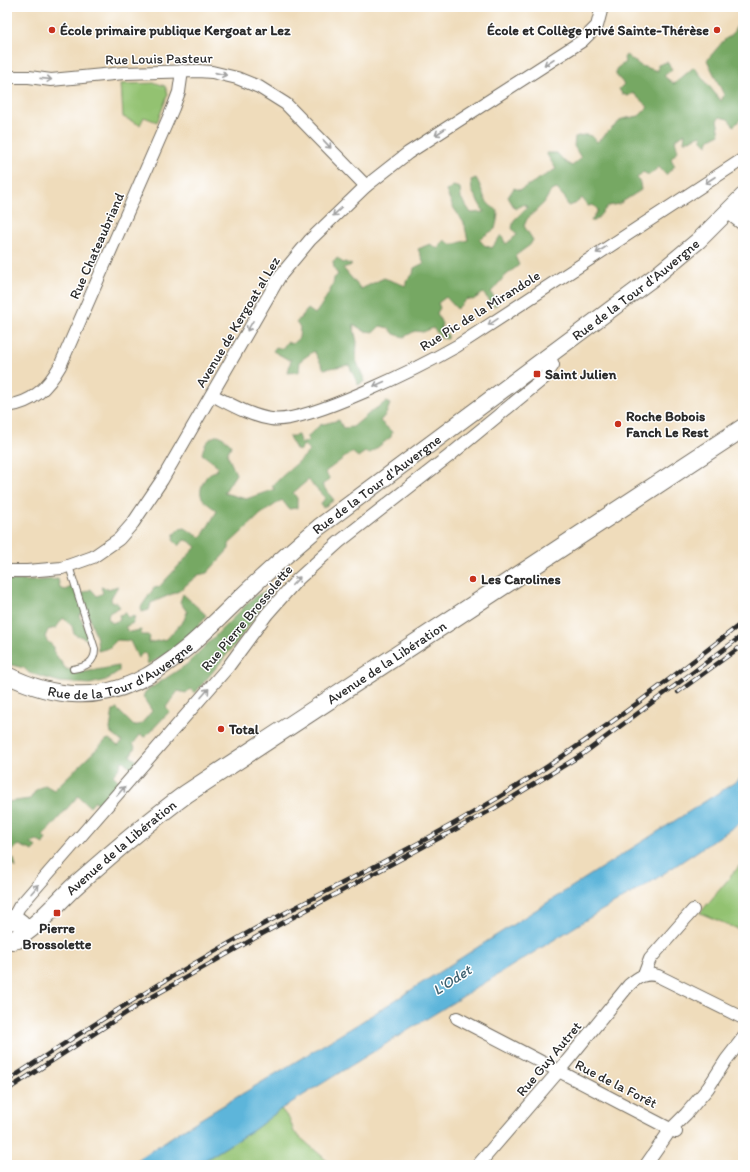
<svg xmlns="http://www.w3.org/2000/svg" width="750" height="1172" viewBox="0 0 750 1172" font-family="Itim,sans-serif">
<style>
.green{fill:#93c271;stroke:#5f764e}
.forest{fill:#76a863;stroke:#506a47}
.water{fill:#5db5da;stroke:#447082}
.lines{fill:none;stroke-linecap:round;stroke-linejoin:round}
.service-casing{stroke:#70695d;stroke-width:8}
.minor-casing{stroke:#70695d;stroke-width:14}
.tertiary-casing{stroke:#70695d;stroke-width:18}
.secondary-casing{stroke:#70695d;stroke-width:20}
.service{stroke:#fff;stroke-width:6}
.minor{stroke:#fff;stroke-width:12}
.tertiary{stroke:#fff;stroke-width:16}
.secondary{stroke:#fff;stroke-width:18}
.rail-casing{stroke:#2b2b2b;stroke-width:4.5}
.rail{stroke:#fff;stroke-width:3;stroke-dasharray:9;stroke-linecap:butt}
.oneway{stroke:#a0a0a0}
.poi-dot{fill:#c8321e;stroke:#fff;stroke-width:1.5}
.labels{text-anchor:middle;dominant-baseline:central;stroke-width:3;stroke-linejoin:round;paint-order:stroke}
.poi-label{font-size:14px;font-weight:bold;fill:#2b2b2b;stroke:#fff;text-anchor:start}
.street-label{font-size:14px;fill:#2b2b2b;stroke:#fff}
.water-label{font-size:15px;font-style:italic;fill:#3f6271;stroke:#fff}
</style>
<rect width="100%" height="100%" fill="#fff"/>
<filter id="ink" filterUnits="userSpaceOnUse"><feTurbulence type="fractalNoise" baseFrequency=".025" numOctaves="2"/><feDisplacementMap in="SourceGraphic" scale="8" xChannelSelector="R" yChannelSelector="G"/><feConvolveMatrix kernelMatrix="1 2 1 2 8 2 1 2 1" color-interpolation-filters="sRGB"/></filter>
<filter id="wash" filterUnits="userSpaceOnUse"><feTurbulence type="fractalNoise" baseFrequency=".012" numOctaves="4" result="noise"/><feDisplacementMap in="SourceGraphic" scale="16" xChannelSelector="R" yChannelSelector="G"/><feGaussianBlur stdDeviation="0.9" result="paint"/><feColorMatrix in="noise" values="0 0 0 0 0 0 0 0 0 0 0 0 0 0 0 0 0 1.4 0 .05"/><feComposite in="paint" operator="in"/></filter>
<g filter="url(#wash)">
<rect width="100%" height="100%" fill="#efdcbb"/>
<g class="green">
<path d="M156 83 165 86 168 94 157 122 144 117 140 125 123 117 121 84Z"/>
<path d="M741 864 743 865V931L700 913Z"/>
<path d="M281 1109 290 1120 294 1132 332 1165H197L255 1129Z"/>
</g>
<g class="forest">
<path d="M743 16V120L741 119 734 126 728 119 720 117 717 120 720 134 710 139 707 145 702 140 701 135 684 142 685 133 675 140 678 151 671 159 675 166 666 175 659 167 649 175 643 172 637 178 640 183 641 190 619 204 608 206 595 221H591L598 210 593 205 588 206 582 198 575 204 568 206 565 198 557 189 551 191 544 203 527 219 524 226 533 240 530 245 515 256 519 265 504 277 491 292 498 304 494 306 483 293 473 300 467 299 457 309 446 297 438 303 440 308 437 313 442 324 441 328 448 335V339L441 338 433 328 423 332 415 331 404 337 394 334 389 328 380 326 374 332 364 331 353 324 357 342 356 360 365 381 358 385 349 365 324 369 314 351 300 361 299 372 288 373 291 359 289 360 273 351 276 347 282 349 287 342 292 344 299 338 300 327 296 323 308 309 315 314C320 308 335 285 334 278L338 275 334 268 333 261 338 258 343 263 345 262 352 265 343 268 361 289 384 278 406 286V281L413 274 414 268 424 263 418 249 430 244 438 249 444 240 452 245 468 240 464 223 453 207 446 191 453 186 460 188 461 198 471 213 484 212 472 191 471 180 476 178C480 184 482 192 485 199 495 215 502 202 495 229L479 239 484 245 492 248 501 235 506 244 517 235 512 228 514 220 527 208 525 204 515 209 508 197 514 188 520 190 556 169 546 153H557L565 162 572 166 581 158 574 146 575 137C585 134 591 133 597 142L622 119 639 116 648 107 633 93 628 96 622 94 619 89 624 84 616 75V69L625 62 624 58 626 55 641 66 658 71V65L667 62 672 69 664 76 674 84 694 67 721 101 724 95 707 60 725 39 731 36Z"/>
<path d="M386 402 390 404 386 414 380 421 392 432 391 437 369 454 365 452 358 457 352 452 325 472 330 479 322 485 334 500 323 508 321 504 325 498 308 480 293 493 297 498V508L289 509 282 500 261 514 229 544V549L207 573 198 575 179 591 151 603 149 610 142 612 141 607 154 588 159 587 196 547 189 541 184 540 179 546 173 540 174 534 179 529 185 528 201 538 217 511C206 502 195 498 204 481 207 475 209 473 216 471L218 466 202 454C204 444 209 437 219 435L229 442 231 446 227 454 236 474 224 493 246 499 275 489 272 487C284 472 299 464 310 450L304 445 299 451 296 449 289 437 298 435 301 444 308 441V436L320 425 339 420 343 428 353 427 372 411Z"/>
<path d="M58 579 60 588 65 590 77 584 81 594 91 589 97 596 103 593 101 587 108 589 118 586 111 598 112 603 116 602 120 607 109 613 108 618 112 623 120 620 119 615 126 613 128 618 135 616 133 623 125 627 129 632 141 630V635H148L150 637 148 643 167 639 184 620 187 612 180 602 183 594 206 615C195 635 169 655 148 664L146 654 143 653 138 658 130 641 117 640 109 648 98 651 97 639 89 616 81 613 79 616 89 633V640L74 634 72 626 63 618 56 628 48 630 45 637 47 641 53 646V651L66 669 84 672 119 666V671L110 677V679L90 684 60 682 29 673 24 668 7 664V580L30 581Z"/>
<path d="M267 590 270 594C248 630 222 661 195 693L190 689 186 693 178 691 166 707 170 711 145 737 140 735 133 744 135 747 130 756 137 761 140 760 134 770 123 761 121 762 120 767 113 775 121 783 102 807 95 801 90 807 78 796 43 836 46 839 43 844 36 840 31 844 37 847 33 851 19 845 11 851 9 856 14 859 16 868 11 863 7 862V802L30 799 36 790 45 785 54 790 106 740 109 739 118 746 122 742 111 733 110 729 113 710 117 709 134 726 141 724 152 711 143 697 145 692 186 665 254 597Z"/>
</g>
<path class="water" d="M743 777V821L648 884 599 912 281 1109 255 1129 197 1165H130L179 1132 358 1024Z"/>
</g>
<g filter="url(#ink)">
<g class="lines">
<defs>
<path id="service" d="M69 566 95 649C95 663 85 667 73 669"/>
<g id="minor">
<path d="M7 77H29L51 80 124 73 198 71 212 72 237 78 259 87 286 104 366 186"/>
<path d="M212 395C230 404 250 416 271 419 305 425 424 365 457 346L743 159"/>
<path d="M7 406C33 403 48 387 60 366L173 108 179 92 182 71"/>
<path d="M7 571H27L62 568 93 557 119 539 133 523 162 480 280 276 310 240 366 186 408 153 582 41 597 26 602 7"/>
<path d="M12 920 19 907 228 667 267 614 297 580 339 542 449 456 544 378 553 365 549 355"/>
<path d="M644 975 650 959 693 910"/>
<path d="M457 1018 676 1132"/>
<path d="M478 1165 558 1072 629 985C638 977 646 972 658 976L743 1018"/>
<path d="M646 1165 671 1129 686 1114 708 1088 726 1060 743 1038"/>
</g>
<g id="tertiary">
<path d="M729 211 743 222"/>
<path id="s1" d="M7 675C112 727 172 665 242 596 267 572 293 549 319 527L657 275 699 240 743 196"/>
</g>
<g id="secondary">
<path d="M7 922C15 917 23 922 23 931L18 939 12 940 7 938"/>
<path id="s2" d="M23 934C43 921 59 900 77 884 112 853 148 822 186 794L743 428"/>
</g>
</defs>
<use href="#service" class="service-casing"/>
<use href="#minor" class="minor-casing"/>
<use href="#tertiary" class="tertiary-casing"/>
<use href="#secondary" class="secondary-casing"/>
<use href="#service" class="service"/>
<use href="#minor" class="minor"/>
<use href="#tertiary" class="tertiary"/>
<use href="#secondary" class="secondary"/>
<defs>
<g id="rail">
<path d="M678 692 743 645"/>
<path d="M7 1081C90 1026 173 974 260 926 350 878 443 834 528 779 603 731 673 677 743 622"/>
<path d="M7 1090 143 1002 262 934 495 808 583 754 743 635"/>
</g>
</defs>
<use href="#rail" class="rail-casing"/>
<use href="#rail" class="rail"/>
</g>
<defs><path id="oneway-shaft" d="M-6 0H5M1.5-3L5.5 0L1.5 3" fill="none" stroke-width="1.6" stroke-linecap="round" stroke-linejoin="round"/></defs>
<g class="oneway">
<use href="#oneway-shaft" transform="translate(549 62) rotate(147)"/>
<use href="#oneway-shaft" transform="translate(221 74) rotate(13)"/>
<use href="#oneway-shaft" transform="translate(46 79) rotate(6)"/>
<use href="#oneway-shaft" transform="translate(440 132) rotate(147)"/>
<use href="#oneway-shaft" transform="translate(327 144) rotate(47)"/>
<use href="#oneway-shaft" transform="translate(710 180) rotate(147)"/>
<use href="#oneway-shaft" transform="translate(337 212) rotate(137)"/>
<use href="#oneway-shaft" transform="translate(601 250) rotate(147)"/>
<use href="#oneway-shaft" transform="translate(493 322) rotate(146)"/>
<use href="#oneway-shaft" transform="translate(250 326) rotate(120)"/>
<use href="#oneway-shaft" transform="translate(379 384) rotate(156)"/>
<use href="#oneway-shaft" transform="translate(296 581) rotate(-46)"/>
<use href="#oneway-shaft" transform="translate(205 693) rotate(-49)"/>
<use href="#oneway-shaft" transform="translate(121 791) rotate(-49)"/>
<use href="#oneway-shaft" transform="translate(35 889) rotate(-49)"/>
</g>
</g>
<g class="poi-dot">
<circle cx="52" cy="30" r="4"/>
<circle cx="717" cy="30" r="4"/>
<rect x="533" y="370" width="8" height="8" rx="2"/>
<circle cx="618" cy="424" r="4"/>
<circle cx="473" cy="579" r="4"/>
<circle cx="221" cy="729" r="4"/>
<rect x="53" y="909" width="8" height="8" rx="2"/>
</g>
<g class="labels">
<g class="poi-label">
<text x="60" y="30">École primaire publique Kergoat ar Lez</text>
<text x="709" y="30" text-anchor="end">École et Collège privé Sainte-Thérèse</text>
<text x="545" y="374">Saint Julien</text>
<text x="626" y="416">Roche Bobois<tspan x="626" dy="16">Fanch Le Rest</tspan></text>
<text x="481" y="579">Les Carolines</text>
<text x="229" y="729">Total</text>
<text x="57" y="928" text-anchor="middle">Pierre<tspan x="57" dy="16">Brossolette</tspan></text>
</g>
<g class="street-label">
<text transform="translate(159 59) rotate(-1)">Rue Louis Pasteur</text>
<text transform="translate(97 246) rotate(-66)">Rue Chateaubriand</text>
<text stroke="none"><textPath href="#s1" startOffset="770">Rue de la Tour d'Auvergne</textPath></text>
<text transform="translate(480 311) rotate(-32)">Rue Pic de la Mirandole</text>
<text transform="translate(238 322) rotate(-59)">Avenue de Kergoat al Lez</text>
<text stroke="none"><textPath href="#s1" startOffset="446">Rue de la Tour d'Auvergne</textPath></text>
<text transform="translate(247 618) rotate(-50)">Rue Pierre Brossolette</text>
<text stroke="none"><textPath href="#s2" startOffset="455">Avenue de la Libération</textPath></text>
<text stroke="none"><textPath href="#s1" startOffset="122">Rue de la Tour d'Auvergne</textPath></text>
<text stroke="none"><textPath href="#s2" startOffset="131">Avenue de la Libération</textPath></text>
<text transform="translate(549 1059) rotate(-50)">Rue Guy Autret</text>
<text transform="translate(616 1084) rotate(27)">Rue de la Forêt</text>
</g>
<g class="water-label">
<text transform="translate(452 980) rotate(-33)">L'Odet</text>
</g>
</g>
<rect width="750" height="1172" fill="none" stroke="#fff" stroke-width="24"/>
</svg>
